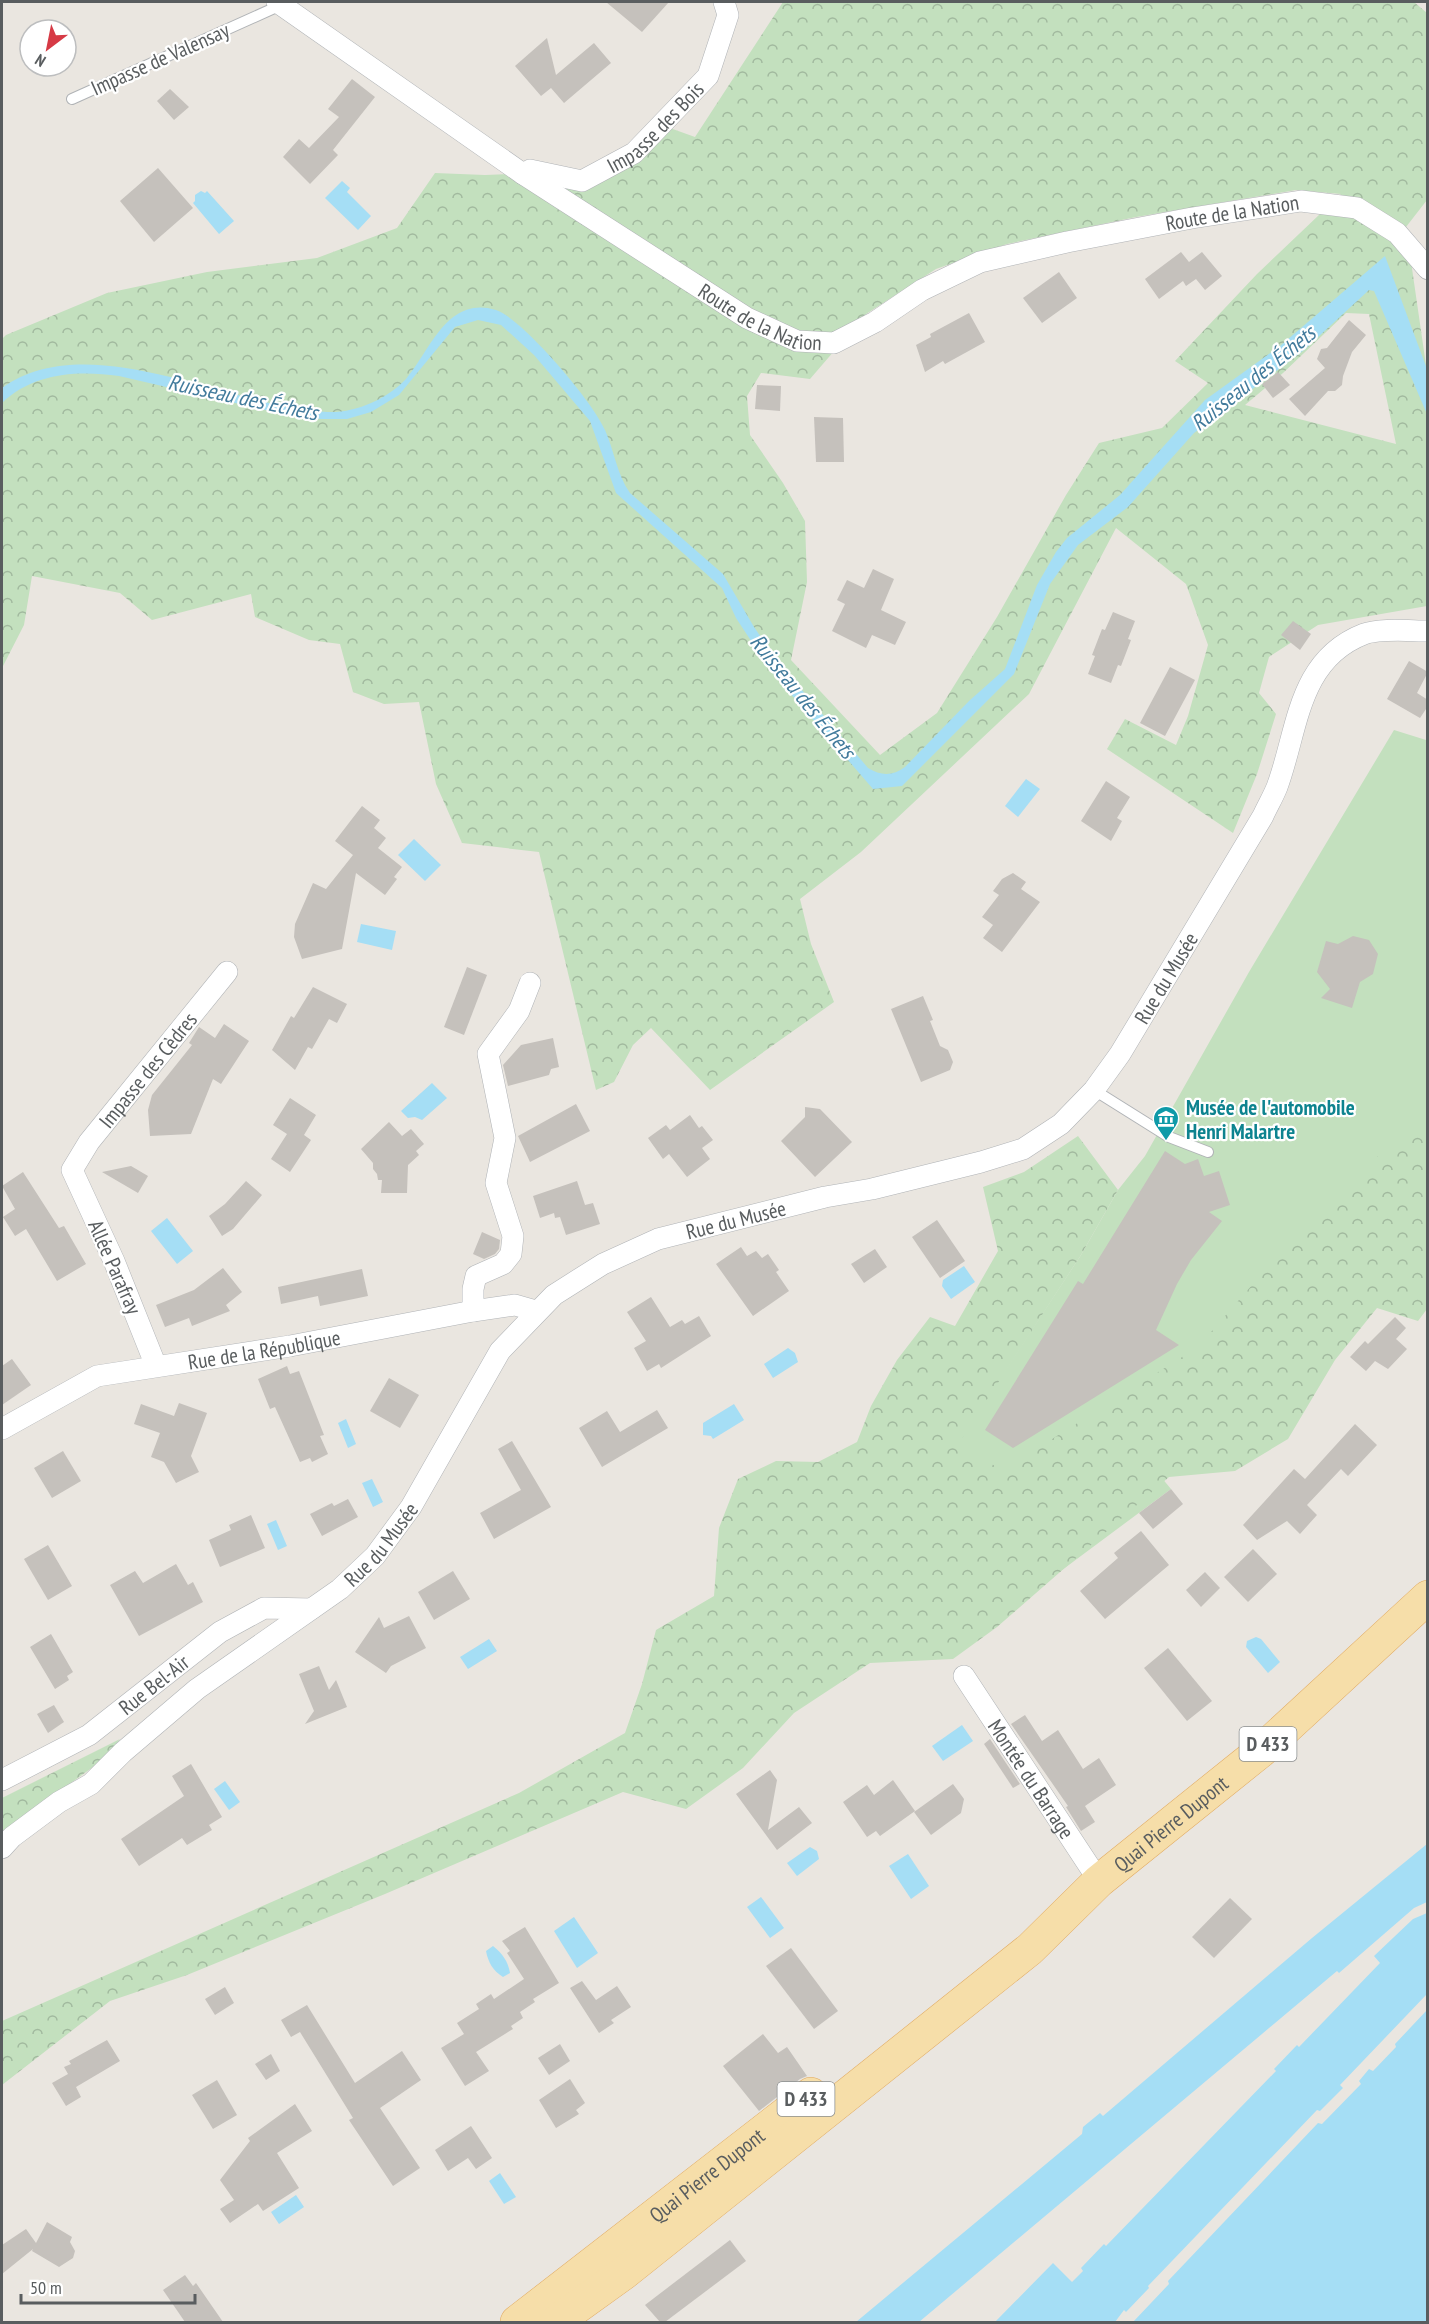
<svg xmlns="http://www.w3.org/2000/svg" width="1429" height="2324" viewBox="0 0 1429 2324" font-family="'PT Sans Narrow',sans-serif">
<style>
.green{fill:#c3e0be}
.forest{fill:url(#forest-crowns);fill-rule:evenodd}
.water{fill:#a5def5}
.building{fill:#c5c1bc}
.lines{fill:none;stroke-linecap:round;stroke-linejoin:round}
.service-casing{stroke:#b0b3b6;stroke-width:12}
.minor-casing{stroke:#b0b3b6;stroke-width:22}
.primary-casing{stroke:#e1aa61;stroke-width:34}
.service{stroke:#fff;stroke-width:10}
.minor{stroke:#fff;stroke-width:21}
.primary{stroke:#f6dea9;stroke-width:33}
.labels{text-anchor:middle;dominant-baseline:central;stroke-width:4.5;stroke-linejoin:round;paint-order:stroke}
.shield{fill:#fff;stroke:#8b8e8f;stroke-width:1.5}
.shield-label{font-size:20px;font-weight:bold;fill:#595d5f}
.street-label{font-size:21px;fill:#595d5f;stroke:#fff}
.culture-label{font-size:21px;font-weight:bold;fill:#0d838f;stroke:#fff;text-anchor:start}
.water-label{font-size:22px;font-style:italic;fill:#427b9c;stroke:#fff}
</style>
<defs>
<pattern id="forest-crowns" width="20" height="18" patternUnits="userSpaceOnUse" patternTransform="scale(1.5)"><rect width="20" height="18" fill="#c3e0be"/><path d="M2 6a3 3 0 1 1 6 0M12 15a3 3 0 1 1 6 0" fill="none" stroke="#a1b99e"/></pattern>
</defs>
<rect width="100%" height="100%" fill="#eae6e0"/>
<path class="green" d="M1394 730 1426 740 1427 738V1158L1161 1477 1171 1489 1050 1579 898 1517 993 1389 1081 1255 1118 1190 1145 1156 1249 972Z"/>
<g class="forest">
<path d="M783 2H1414L1427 13V200L1406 227 1427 372V606L1318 625 1269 657 1259 693 1276 714 1257 774 1233 833 1107 749 1125 719 1176 745 1188 716 1208 645 1186 584 1116 528 1029 694 861 852 800 899 811 944 834 1002 710 1090 651 1028 633 1045 614 1082 596 1090 539 852 462 843 436 784 419 702 384 704 353 692 340 644 309 640 255 617 251 594 152 620 120 593 32 576 24 625 2 668V339L6 335 107 293 207 272 317 258 397 228 435 173 485 175 604 170 656 123 695 137ZM1296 190 1341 194 1257 274 1175 361 1208 383 1162 428 1099 443 1066 495 997 617 937 713 880 755 791 660 807 582 805 521 783 483 750 435 747 396 761 373 810 379 866 314 936 269 1007 244 1136 217ZM1346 313 1369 314 1396 444 1245 405 1283 373Z"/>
<path d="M1427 1122V1309L1418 1321 1377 1308 1335 1360 1288 1439 1235 1471 1169 1477 997 1627 953 1659 870 1663 794 1713 743 1768 686 1809 623 1792 385 1894 187 1975 110 2001 2 2085V2021L519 1793 625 1733 642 1684 656 1630 714 1596 719 1528 738 1479 776 1461 818 1462 857 1442 871 1406 897 1360 930 1317 955 1326 998 1251 983 1187 1024 1172 1078 1136 1118 1190 1081 1255 957 1446 1003 1470 1198 1347 1286 1246 1380 1154Z"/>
<path d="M120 1739 104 1759 2 1833V1798Z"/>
</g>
<g class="water">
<path d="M342 181 350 188 347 192 371 216 358 230 325 198Z"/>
<path d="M201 191 205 193 207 191 234 221 219 234 193 203 195 201V195Z"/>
<path d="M1385 256 1427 369V414L1374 291 1369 290 1304 350 1194 433 1128 507 1078 545 1050 584 1014 674 902 786 873 789 771 671 736 618 722 588 616 493 590 421 534 355 501 325 478 320 455 327 399 395 371 412 347 419H321L287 415 119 376C77 370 33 373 2 403V388C89 325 231 408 328 412 356 413 387 399 406 379 430 351 447 295 496 310 523 319 594 403 605 430 614 450 617 475 630 493L723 574 754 627 779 663 868 768C881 776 893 776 905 767L969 701 1005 669 1037 585 1056 552 1067 538 1120 495 1205 400 1280 346Z"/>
<path d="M1026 779 1040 789 1018 817 1005 806Z"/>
<path d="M414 839 441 865 425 881 398 855Z"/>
<path d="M361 924 396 931 392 950 357 942Z"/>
<path d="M432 1083 447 1098 422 1120 415 1117 408 1118 401 1111Z"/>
<path d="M167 1218 193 1251 177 1264 151 1231Z"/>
<path d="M964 1266 975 1282 951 1299 942 1286 943 1280Z"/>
<path d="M788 1348 795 1353 798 1362 773 1378 764 1364Z"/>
<path d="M734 1404 744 1420 713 1439 711 1436 703 1435V1423Z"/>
<path d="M346 1419 356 1444 348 1448 338 1423Z"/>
<path d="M372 1479 383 1502 373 1507 362 1483Z"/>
<path d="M276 1520 287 1546 278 1550 267 1524Z"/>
<path d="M1256 1637 1261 1639 1280 1662 1268 1673 1246 1647 1247 1641Z"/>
<path d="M489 1639 497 1651 468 1669 460 1657Z"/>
<path d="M962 1725 973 1741 943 1761 932 1746Z"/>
<path d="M225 1781 240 1802 229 1810 214 1789Z"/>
<path d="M1427 1844V1902L1414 1908 1339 1973 1337 1971 919 2322H856L1082 2134 1083 2127 1100 2113 1103 2116 1312 1938Z"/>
<path d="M810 1847 817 1851 819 1859 797 1876 787 1863Z"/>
<path d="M908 1854 929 1886 911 1899 889 1866Z"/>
<path d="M761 1897 784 1928 770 1938 747 1907Z"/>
<path d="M1427 1913V1994L1340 2085 1343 2088 1320 2111 1317 2110 1148 2286 1149 2288 1126 2312 1124 2310 1115 2322H995L1053 2263 1072 2282 1083 2271 1081 2268 1104 2244 1106 2246 1276 2071 1274 2069 1297 2045 1299 2047 1380 1963 1374 1956 1413 1919Z"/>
<path d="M574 1917 598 1953 577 1968 554 1931Z"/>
<path d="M493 1946C502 1953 508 1961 510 1973L503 1977C493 1971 488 1962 486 1951Z"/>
<path d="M1427 2010V2322H1133L1169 2284 1168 2281 1318 2123 1322 2124 1361 2084 1359 2081 1369 2069 1373 2071 1396 2047 1395 2044Z"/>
<path d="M500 2173 516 2197 504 2204 489 2181Z"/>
<path d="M296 2195 304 2207 279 2224 271 2212Z"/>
</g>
<g class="building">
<path d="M606 2H669L642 32Z"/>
<path d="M547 38 556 75 594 43 611 63 564 103 551 88 541 96 515 66Z"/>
<path d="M352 79 375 97 333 150 338 155 310 184 283 157 299 139 309 148 339 117 328 109Z"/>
<path d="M170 89 189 107 174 120 157 101Z"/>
<path d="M158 168 193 208 154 242 120 201Z"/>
<path d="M1181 252 1189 262 1202 252 1222 276 1205 290 1196 279 1186 286 1183 281 1159 299 1145 279Z"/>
<path d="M1059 272 1077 298 1042 323 1023 298Z"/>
<path d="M969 313 985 342 945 364 943 361 925 372 916 345 931 337 930 334Z"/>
<path d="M1349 320 1366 335 1352 352 1343 376 1342 385 1335 391H1328L1305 416 1289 399 1325 368 1317 359 1321 349 1327 348Z"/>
<path d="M1278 372 1290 385 1273 398 1262 384Z"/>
<path d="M757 385 781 386 780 411 755 409Z"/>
<path d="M814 417 843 418 844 462H816Z"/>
<path d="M873 569 894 579 881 610 906 622 895 645 872 635 866 648 832 631 845 604 837 600 847 580 864 588Z"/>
<path d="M1113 612 1135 621 1128 639 1131 640 1121 666 1118 665 1111 683 1088 674 1095 656 1092 655 1102 629 1105 630Z"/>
<path d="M1293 621 1311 634 1300 650 1281 635Z"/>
<path d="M1409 661 1428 672 1417 693 1428 700V706L1420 718 1387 699Z"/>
<path d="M1170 667 1195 680 1165 736 1140 723Z"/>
<path d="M1106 781 1130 797 1117 818 1122 821 1111 841 1081 821Z"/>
<path d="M362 806 380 820 374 828 386 838 378 848 402 867 394 877 397 879 385 895 356 873 342 949 302 959 294 937 295 924 313 883 326 889 353 855 335 841Z"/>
<path d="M1013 873 1026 882 1021 889 1040 902 1002 952 983 938 993 925 982 917 999 895 993 891 1002 879Z"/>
<path d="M1353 936 1369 940 1378 954 1373 974 1360 982 1352 1008 1321 998 1330 989 1317 972 1326 941 1338 944Z"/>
<path d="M467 967 487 975 464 1035 444 1027Z"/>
<path d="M313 987 347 1004 337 1023 329 1019 312 1049 308 1047 295 1070 272 1050 291 1016 294 1018Z"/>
<path d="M923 996 933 1020 930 1021 940 1046 948 1050 953 1062 950 1070 921 1082 891 1009Z"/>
<path d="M224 1024 249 1041 221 1084 213 1079 191 1134 150 1136 148 1110 152 1095 192 1045 189 1043 199 1027 215 1038Z"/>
<path d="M553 1038 559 1067 551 1069 549 1075 508 1086 503 1065 521 1045Z"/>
<path d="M290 1098 316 1115 304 1135 311 1140 290 1172 271 1159 287 1134 273 1125Z"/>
<path d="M576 1104 590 1131 530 1162 518 1136Z"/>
<path d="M805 1107 820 1109 852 1142 815 1177 781 1141 805 1117Z"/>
<path d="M690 1115 699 1128 702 1126 713 1140 702 1148 710 1159 687 1177 669 1154 663 1159 648 1138 666 1125 670 1130Z"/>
<path d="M389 1122 402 1136 411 1129 424 1144 416 1151 419 1155 408 1165 407 1193H381L382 1180H378L377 1174 373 1169V1163L361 1149Z"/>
<path d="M1165 1151 1185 1164 1198 1159 1204 1176 1219 1171 1230 1205 1209 1212 1222 1221 1191 1260 1177 1284 1156 1330 1179 1345 1013 1448 985 1430 1078 1281 1083 1284Z"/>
<path d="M131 1166 148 1176 138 1193 102 1172Z"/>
<path d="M23 1172 59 1228 64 1226 86 1264 57 1281 26 1229 15 1236 3 1217 15 1209 2 1186Z"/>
<path d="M246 1181 262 1195 233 1229 222 1236 209 1216 225 1204Z"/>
<path d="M577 1181 585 1205 593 1203 600 1224 566 1235 560 1217 555 1218 554 1213 540 1218 533 1196Z"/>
<path d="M937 1220 965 1261 940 1278 912 1237Z"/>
<path d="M482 1232 500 1240 499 1249 495 1254 484 1259 473 1254Z"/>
<path d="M741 1247 747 1256 756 1251 762 1258 768 1254 779 1270 776 1272 789 1291 753 1316 716 1264Z"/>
<path d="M875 1249 887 1267 864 1283 851 1264Z"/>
<path d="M223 1268 242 1292 226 1305 230 1311 192 1326 189 1318 165 1327 156 1305 194 1290Z"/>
<path d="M362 1269 368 1296 320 1306 318 1296 281 1304 278 1287Z"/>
<path d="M651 1297 670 1327 682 1320 685 1324 699 1316 711 1336 661 1368 659 1364 647 1371 634 1348 646 1341 627 1312Z"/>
<path d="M1395 1317 1406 1328 1396 1339 1407 1349 1388 1369 1375 1361 1366 1371 1350 1357 1365 1341 1368 1344Z"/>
<path d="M12 1359 31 1385 2 1405V1366Z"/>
<path d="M287 1366 290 1374 299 1371 324 1435 320 1436 328 1454 312 1462 310 1458 300 1462 275 1407 270 1409 258 1379Z"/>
<path d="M389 1378 419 1395 400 1428 370 1411Z"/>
<path d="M179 1403 207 1413 191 1456 199 1472 176 1483 164 1462 151 1457 160 1433 134 1424 141 1404 174 1416Z"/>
<path d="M657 1410 668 1428 602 1467 579 1428 607 1411 620 1432Z"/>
<path d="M1355 1424 1377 1445 1348 1476 1341 1469 1307 1505 1317 1515 1300 1534 1287 1521 1257 1540 1243 1525 1294 1469 1305 1479Z"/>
<path d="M512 1441 551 1507 494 1539 480 1513 521 1490 498 1449Z"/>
<path d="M63 1451 81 1481 52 1498 34 1468Z"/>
<path d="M1171 1489 1183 1504 1153 1529 1139 1513Z"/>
<path d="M348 1499 358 1517 322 1536 310 1514 332 1503 334 1506Z"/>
<path d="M251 1515 265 1548 220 1567 209 1540 231 1530 229 1525Z"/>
<path d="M1141 1531 1169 1565 1105 1619 1080 1591 1118 1558 1114 1553Z"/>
<path d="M48 1545 72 1586 48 1600 24 1559Z"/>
<path d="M1253 1549 1277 1574 1248 1602 1224 1577Z"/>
<path d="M176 1564 188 1585 193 1582 203 1602 139 1636 110 1585 135 1571 143 1583Z"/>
<path d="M453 1571 470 1599 434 1620 418 1592Z"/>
<path d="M1205 1572 1220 1588 1201 1607 1186 1590Z"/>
<path d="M409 1616 426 1648 391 1666 386 1673 355 1652 379 1617 384 1628Z"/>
<path d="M51 1634 73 1672 67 1676 69 1680 55 1689 30 1647Z"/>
<path d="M1168 1648 1212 1701 1187 1721 1144 1668Z"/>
<path d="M319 1666 329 1690 336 1680 347 1707 305 1724 314 1711 299 1674Z"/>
<path d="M54 1705 64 1722 48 1733 37 1714Z"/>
<path d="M1025 1715 1042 1741 1058 1730 1083 1769 1099 1758 1116 1785 1085 1806 1095 1822 1081 1831 1066 1807 1068 1806 1011 1724Z"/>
<path d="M990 1739 1020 1784 1013 1788 984 1744Z"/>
<path d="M191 1764 222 1817 209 1825 212 1830 187 1845 182 1838 139 1866 121 1839 184 1796 172 1776Z"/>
<path d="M770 1770 777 1780 768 1830 799 1807 812 1823 777 1850 736 1794Z"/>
<path d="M893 1780 915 1811 880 1836 876 1831 867 1837 843 1802 867 1785 874 1795Z"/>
<path d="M953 1784 964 1799 961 1813 931 1835 914 1812Z"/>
<path d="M1230 1898 1252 1919 1214 1958 1192 1937Z"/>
<path d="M525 1927 559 1983 533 1999 535 2002 520 2012 523 2018 511 2026 513 2029 476 2052 489 2071 465 2086 441 2048 464 2034 457 2023 479 2009 476 2004 491 1994 494 1999 524 1979 507 1953 510 1951 502 1941Z"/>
<path d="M791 1948 838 2011 814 2029 766 1966Z"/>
<path d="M582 1981 596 2000 617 1986 631 2007 611 2020 614 2023 599 2033 570 1988Z"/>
<path d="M225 1987 234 2003 215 2015 205 1999Z"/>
<path d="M307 2005 355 2083 402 2051 421 2080 380 2108 420 2168 393 2186 349 2120 353 2118 300 2032 291 2037 281 2020Z"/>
<path d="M763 2034 778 2053 787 2047 807 2076 800 2079 759 2111 723 2066Z"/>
<path d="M107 2040 120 2061 76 2087 81 2097 66 2106 52 2083 68 2074 64 2067 71 2064 69 2061Z"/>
<path d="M560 2044 570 2061 549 2075 538 2058Z"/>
<path d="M271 2054 280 2071 266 2080 255 2064Z"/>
<path d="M570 2079 585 2103 576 2110 579 2114 556 2128 539 2100Z"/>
<path d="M217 2080 237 2115 213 2129 192 2095Z"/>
<path d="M295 2104 312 2131 277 2153 299 2188 263 2211 258 2204 230 2223 220 2209 234 2200 220 2180 250 2141 248 2138Z"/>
<path d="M471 2126 492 2158 476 2169 468 2158 448 2171 435 2150Z"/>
<path d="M47 2222 72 2237 70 2242 75 2251 73 2258 59 2267 32 2251 33 2249 2 2274V2245L26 2229 36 2243Z"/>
<path d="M730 2240 746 2261 665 2322H660L645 2305Z"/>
<path d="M185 2275 193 2286 196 2283 223 2322H185L163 2290Z"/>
</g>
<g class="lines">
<defs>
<g id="service">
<path d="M72 99 281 5"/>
<path d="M1094 1090 1169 1137 1208 1152"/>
</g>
<g id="minor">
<path id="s1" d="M277 2 523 174 747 318 797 341 834 343 875 322 922 290 980 262 1067 242 1192 218 1301 201 1357 208 1397 233 1428 269"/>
<path id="s2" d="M523 174 530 170 582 181 634 153 708 76 728 15 724 2"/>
<path d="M473 1311V1289L476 1276 503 1264 511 1254 513 1236 496 1183 505 1138 488 1054 519 1011 530 983"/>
<path id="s3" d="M156 1366 114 1261 72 1170 89 1142 227 972"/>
<path id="s4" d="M2 1429 97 1376 290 1346 473 1311 515 1305 536 1311"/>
<path id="s5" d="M964 1676 1099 1881"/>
<path id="s6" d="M2 1780 89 1735 220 1632 264 1608 311 1609"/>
<path id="s7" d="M2 1848 12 1837 59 1802 91 1784 123 1752 197 1689 340 1589 375 1556 411 1507 500 1351 554 1295 603 1264 658 1239 825 1197 872 1189 981 1162 1023 1149 1061 1124 1094 1090 1120 1054 1263 816C1267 807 1273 797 1277 787 1298 731 1297 660 1364 634 1380 628 1410 631 1428 631"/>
</g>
<g id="primary">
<path id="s8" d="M517 2322 811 2094"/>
<path id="s9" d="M556 2322 624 2273 1030 1949 1099 1881 1262 1750 1428 1597"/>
</g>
</defs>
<use href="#service" class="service-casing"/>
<use href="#minor" class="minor-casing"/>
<use href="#primary" class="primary-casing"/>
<use href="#service" class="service"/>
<use href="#minor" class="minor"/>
<use href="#primary" class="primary"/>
</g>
<defs>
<symbol id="museum-pin" viewBox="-11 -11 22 30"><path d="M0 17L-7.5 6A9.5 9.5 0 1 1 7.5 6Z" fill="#0f9aa8" stroke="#fff"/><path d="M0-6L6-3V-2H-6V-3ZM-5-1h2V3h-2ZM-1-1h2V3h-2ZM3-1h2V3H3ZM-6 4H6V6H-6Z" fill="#fff"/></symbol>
</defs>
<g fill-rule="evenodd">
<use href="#museum-pin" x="1151" y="1104" width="30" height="40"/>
</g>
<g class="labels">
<g class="shield">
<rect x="1239.5" y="1727" width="57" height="34" rx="4.5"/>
<rect x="777.5" y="2082" width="57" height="34" rx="4.5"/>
</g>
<g class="shield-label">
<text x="1268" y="1744">D 433</text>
<text x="806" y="2099">D 433</text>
</g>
<g class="street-label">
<text transform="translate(160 59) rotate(-24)">Impasse de Valensay</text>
<text stroke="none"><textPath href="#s2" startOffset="153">Impasse des Bois</textPath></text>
<text stroke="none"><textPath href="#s1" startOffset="1083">Route de la Nation</textPath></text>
<text stroke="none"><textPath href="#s1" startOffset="579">Route de la Nation</textPath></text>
<text stroke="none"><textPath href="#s7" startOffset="1514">Rue du Musée</textPath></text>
<text stroke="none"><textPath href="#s3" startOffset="339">Impasse des Cèdres</textPath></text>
<text stroke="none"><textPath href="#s7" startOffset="992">Rue du Musée</textPath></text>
<text transform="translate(115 1267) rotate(66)">Allée Parafray</text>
<text stroke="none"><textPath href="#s4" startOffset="278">Rue de la République</textPath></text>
<text stroke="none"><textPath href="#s7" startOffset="488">Rue du Musée</textPath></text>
<text stroke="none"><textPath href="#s6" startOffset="180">Rue Bel-Air</textPath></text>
<text stroke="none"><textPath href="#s5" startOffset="123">Montée du Barrage</textPath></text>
<text stroke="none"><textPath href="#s9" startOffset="792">Quai Pierre Dupont</textPath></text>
<text stroke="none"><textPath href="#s8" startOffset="240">Quai Pierre Dupont</textPath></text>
</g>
<g class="culture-label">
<text x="1186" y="1107">Musée de l'automobile<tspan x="1186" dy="24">Henri Malartre</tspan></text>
</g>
<g class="water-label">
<text transform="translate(1253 378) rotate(-39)">Ruisseau des Échets</text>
<text transform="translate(243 397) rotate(12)">Ruisseau des Échets</text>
<text transform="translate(803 696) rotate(51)">Ruisseau des Échets</text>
</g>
</g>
<rect width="1429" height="2324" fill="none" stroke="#595d5f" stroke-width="6"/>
<g transform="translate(48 48) rotate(212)"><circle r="28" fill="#ffffff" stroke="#bdbebf" stroke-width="1.5"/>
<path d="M0-4.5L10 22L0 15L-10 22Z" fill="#d63a45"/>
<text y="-9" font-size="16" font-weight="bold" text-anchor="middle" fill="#595d5f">N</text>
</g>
<path d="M21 2294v9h174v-9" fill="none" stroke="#595d5f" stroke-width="3"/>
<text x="30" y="2294" font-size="18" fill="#595d5f" stroke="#ffffff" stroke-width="4.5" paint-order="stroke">50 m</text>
</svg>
